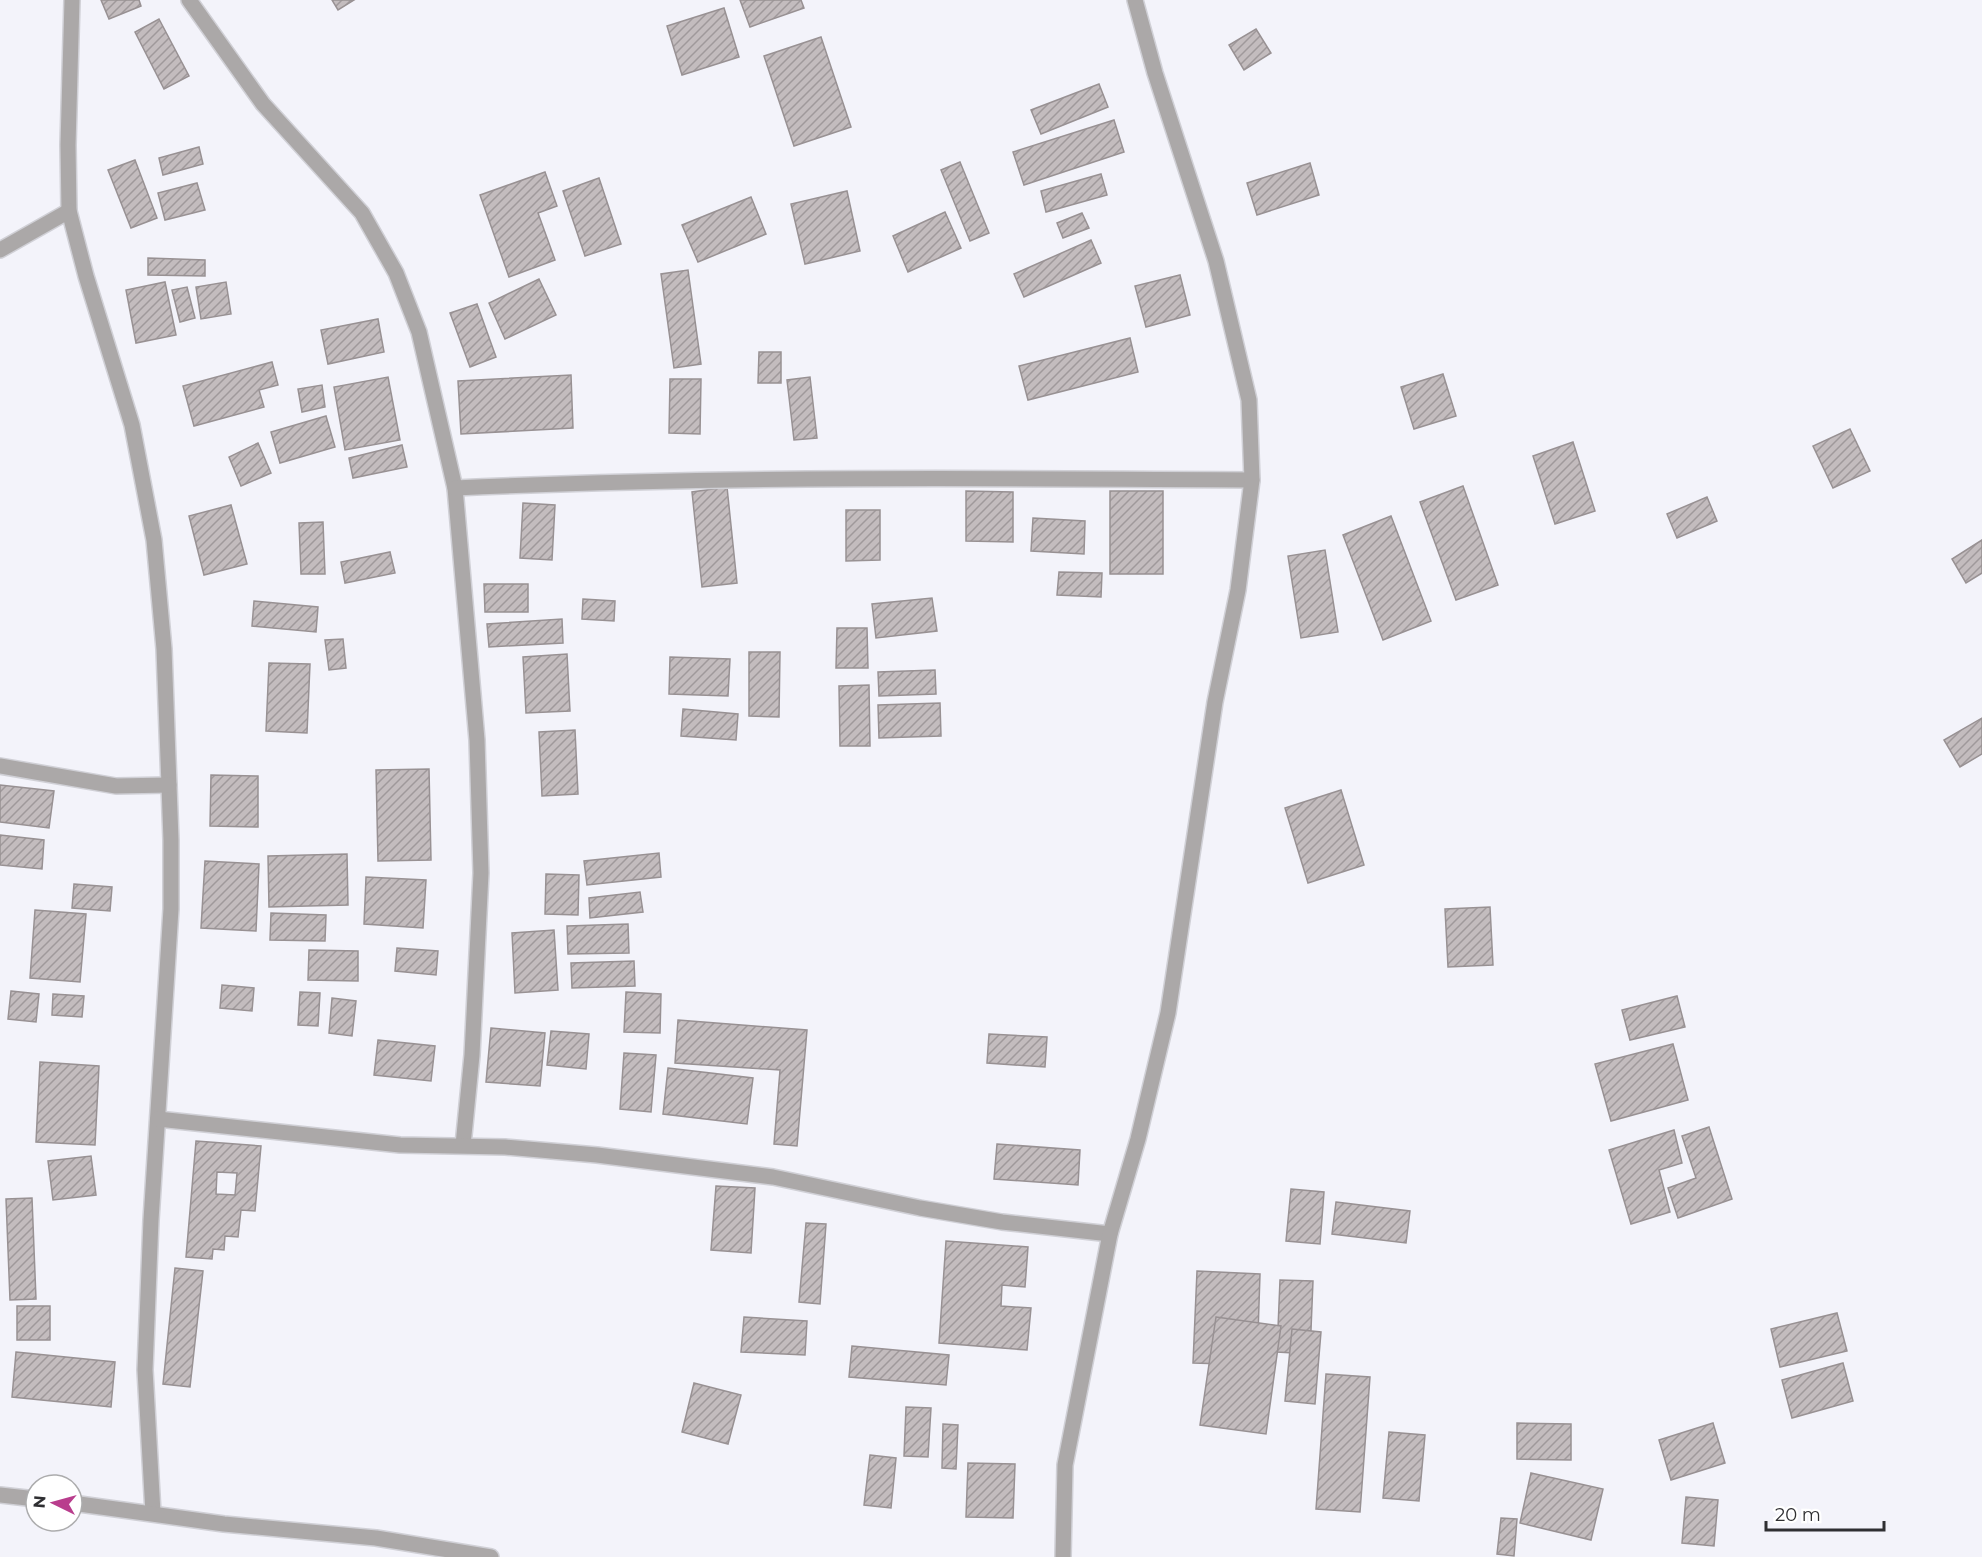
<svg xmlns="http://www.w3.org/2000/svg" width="1982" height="1557" viewBox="0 0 1982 1557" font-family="Montserrat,sans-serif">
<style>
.building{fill:url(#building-hatch);stroke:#989193;stroke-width:1.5;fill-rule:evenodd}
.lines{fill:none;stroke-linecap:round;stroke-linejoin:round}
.minor-casing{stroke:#d0d0d6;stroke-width:18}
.minor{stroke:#aba8a8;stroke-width:15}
</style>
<defs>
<pattern id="building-hatch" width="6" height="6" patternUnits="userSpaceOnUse" patternTransform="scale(1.5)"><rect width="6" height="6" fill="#c3bcbe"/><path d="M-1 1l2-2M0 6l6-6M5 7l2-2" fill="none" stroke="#9f999b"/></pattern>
</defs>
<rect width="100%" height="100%" fill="#f3f3fa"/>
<g class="building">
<path d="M101 0H139L141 6 109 19Z"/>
<path d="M332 0H354L338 10Z"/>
<path d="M740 0H801L804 8 750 27Z"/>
<path d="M724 8 739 57 682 75 667 26Z"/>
<path d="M159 19 189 76 164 89 135 32Z"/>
<path d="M1256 29 1271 53 1244 70 1229 45Z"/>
<path d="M821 37 851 127 794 146 764 56Z"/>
<path d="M1099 84 1108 107 1041 134 1031 110Z"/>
<path d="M1114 120 1124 152 1024 185 1013 152Z"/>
<path d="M199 147 203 164 163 175 159 158Z"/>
<path d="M135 160 157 218 131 228 108 170Z"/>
<path d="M960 162 989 233 970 241 941 170Z"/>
<path d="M1310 163 1319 195 1257 215 1247 183Z"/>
<path d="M545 172 557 206 538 213 555 260 509 277 480 195Z"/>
<path d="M1101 174 1107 195 1046 212 1041 191Z"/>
<path d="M599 178 621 244 585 256 563 191Z"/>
<path d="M197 183 205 210 165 220 158 193Z"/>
<path d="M847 191 860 251 805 264 791 204Z"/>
<path d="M751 197 766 234 698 262 682 225Z"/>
<path d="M945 212 961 248 908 272 893 236Z"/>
<path d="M1082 213 1089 228 1063 238 1057 223Z"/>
<path d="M1091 240 1101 263 1024 297 1014 274Z"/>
<path d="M148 258 205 260V276L148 275Z"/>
<path d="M688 270 701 364 674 368 661 274Z"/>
<path d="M1180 275 1190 315 1146 327 1135 286Z"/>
<path d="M539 279 556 315 505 339 489 303Z"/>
<path d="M165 282 176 335 136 343 126 290Z"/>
<path d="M226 282 231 314 201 319 196 287Z"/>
<path d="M187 287 195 318 180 322 172 290Z"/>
<path d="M477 304 496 357 470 367 450 313Z"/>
<path d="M378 319 384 352 328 364 321 330Z"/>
<path d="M1130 338 1138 372 1028 400 1019 366Z"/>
<path d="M759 352H781V383H758Z"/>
<path d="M272 362 278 385 259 390 264 407 194 426 183 386Z"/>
<path d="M1443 374 1456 416 1414 429 1401 387Z"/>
<path d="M571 375 573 428 461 434 458 381Z"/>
<path d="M388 377 400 440 345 450 334 387Z"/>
<path d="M810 377 817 438 794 440 787 380Z"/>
<path d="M670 379H701L700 434 669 433Z"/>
<path d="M322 385 325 407 302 412 298 389Z"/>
<path d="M326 416 335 447 280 463 271 432Z"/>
<path d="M1850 429 1870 471 1833 488 1813 446Z"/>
<path d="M1573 442 1595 511 1555 524 1533 456Z"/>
<path d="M258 443 271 473 241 486 229 457Z"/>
<path d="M402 445 407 467 353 478 349 458Z"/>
<path d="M1463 486 1498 585 1456 600 1420 502Z"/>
<path d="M727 487 737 583 702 587 692 492Z"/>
<path d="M966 491 1013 492V542L966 541Z"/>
<rect x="1110" y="491" width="53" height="83"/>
<path d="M1707 497 1717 521 1677 538 1667 514Z"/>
<path d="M523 503 555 505 552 560 520 558Z"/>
<path d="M231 505 247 564 204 575 189 516Z"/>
<path d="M846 510H880V560L846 561Z"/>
<path d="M1391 516 1431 621 1383 640 1343 535Z"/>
<path d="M1033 518 1085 521 1084 554 1031 551Z"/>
<path d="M323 522 325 574H301L299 523Z"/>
<path d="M1982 540V573L1966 583 1952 559Z"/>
<path d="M1325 550 1338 632 1301 638 1288 556Z"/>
<path d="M390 552 395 573 345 583 341 562Z"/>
<path d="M1059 572 1102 573 1101 597 1057 595Z"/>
<path d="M484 584H528V612H485Z"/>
<path d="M932 598 937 631 876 638 872 604Z"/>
<path d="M583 599 615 601 614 621 582 619Z"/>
<path d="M254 601 318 607 316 632 252 626Z"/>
<path d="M562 619 563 643 489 647 487 624Z"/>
<path d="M837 628H867L868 668H836Z"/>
<path d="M343 639 346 668 329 670 325 640Z"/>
<path d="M749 652H780L779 717 749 716Z"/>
<path d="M567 654 570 711 526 713 523 657Z"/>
<path d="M670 657 730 659 728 696 669 694Z"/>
<path d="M269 663 310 664 307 733 266 731Z"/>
<path d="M935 670 936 694 879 696 878 672Z"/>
<path d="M869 685 870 746H840L839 686Z"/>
<path d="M940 703 941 736 879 738 878 705Z"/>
<path d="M683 709 738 714 736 740 681 736Z"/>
<path d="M1982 718V754L1960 767 1944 740Z"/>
<path d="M575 730 578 794 542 796 539 732Z"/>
<path d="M429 769 431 860 378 861 376 770Z"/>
<path d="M211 775 258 776V827L210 826Z"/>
<path d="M0 785 54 791 49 828 0 822Z"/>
<path d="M1341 790 1364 865 1308 883 1285 808Z"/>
<path d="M0 835 44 840 42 869 0 865Z"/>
<path d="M659 853 661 877 587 885 584 861Z"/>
<path d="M347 854 348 905 269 907 268 856Z"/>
<path d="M205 861 259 864 256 931 201 928Z"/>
<path d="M546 874 579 875 578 915 545 914Z"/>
<path d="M366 877 426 880 423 928 364 924Z"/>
<path d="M74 884 112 887 110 911 72 908Z"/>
<path d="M640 892 643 912 590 918 589 898Z"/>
<path d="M1490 907 1493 965 1448 967 1445 909Z"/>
<path d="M35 910 86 914 80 982 30 978Z"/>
<path d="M271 913 326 915 325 941 270 940Z"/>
<path d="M628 924 629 953 568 954 567 926Z"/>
<path d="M554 930 558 990 515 993 512 933Z"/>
<path d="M397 948 438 951 436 975 395 971Z"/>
<path d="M309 950 358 951V981L308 980Z"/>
<path d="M634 961 635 986 572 988 571 963Z"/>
<path d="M222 985 254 988 252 1011 220 1008Z"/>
<path d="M11 991 39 994 36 1022 8 1019Z"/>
<path d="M300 992 320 993 318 1026 298 1025Z"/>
<path d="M626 992 661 994 660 1033 624 1032Z"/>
<path d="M53 994 84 996 82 1017 52 1015Z"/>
<path d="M1677 996 1685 1027 1630 1040 1622 1010Z"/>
<path d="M332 998 356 1001 352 1036 329 1033Z"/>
<path d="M678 1020 807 1030 797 1146 774 1144 780 1070 675 1063Z"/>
<path d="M491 1028 545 1033 540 1086 486 1082Z"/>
<path d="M551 1031 589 1034 586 1069 547 1065Z"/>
<path d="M989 1034 1047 1037 1045 1067 987 1063Z"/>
<path d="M378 1040 435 1046 431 1081 374 1075Z"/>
<path d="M1673 1044 1688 1100 1611 1121 1595 1064Z"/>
<path d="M624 1053 656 1055 651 1112 620 1109Z"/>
<path d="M40 1062 99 1066 95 1145 36 1142Z"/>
<path d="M668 1068 753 1078 747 1124 663 1114Z"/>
<path d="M1709 1127 1732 1199 1678 1218 1668 1188 1696 1178 1682 1136Z"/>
<path d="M1674 1130 1682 1163 1659 1170 1670 1212 1631 1224 1609 1150Z"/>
<path d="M196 1141 261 1146 255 1211 241 1210 238 1237 225 1236 224 1250 213 1249 212 1259 186 1257ZM217 1172 237 1173 235 1195 216 1194Z"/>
<path d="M997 1144 1080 1150 1078 1185 994 1179Z"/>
<path d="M91 1156 96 1195 53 1200 48 1161Z"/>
<path d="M716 1186 755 1188 751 1253 711 1250Z"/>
<path d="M1291 1189 1324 1192 1320 1244 1286 1241Z"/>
<path d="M32 1198 36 1299 10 1300 6 1199Z"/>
<path d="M1336 1202 1410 1211 1406 1243 1332 1234Z"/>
<path d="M806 1223 826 1224 820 1304 799 1302Z"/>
<path d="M946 1241 1028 1247 1025 1287 1002 1285 1001 1306 1031 1308 1027 1350 939 1343Z"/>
<path d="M175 1268 203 1271 190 1387 163 1384Z"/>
<path d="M1197 1271 1260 1274 1257 1365 1193 1363Z"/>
<path d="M1280 1280 1313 1281 1310 1354 1277 1352Z"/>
<rect x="17" y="1306" width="33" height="34"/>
<path d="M1837 1313 1847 1351 1780 1367 1771 1329Z"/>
<path d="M744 1317 807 1321 805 1355 741 1352Z"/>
<path d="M1216 1317 1281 1326 1266 1434 1200 1425Z"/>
<path d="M1292 1329 1321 1332 1315 1404 1285 1401Z"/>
<path d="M852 1346 949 1355 946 1385 849 1377Z"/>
<path d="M16 1352 115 1362 111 1407 12 1397Z"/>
<path d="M1843 1363 1853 1401 1792 1418 1782 1380Z"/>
<path d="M1326 1374 1370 1377 1360 1512 1316 1509Z"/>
<path d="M694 1383 741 1395 728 1444 682 1432Z"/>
<path d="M906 1407 931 1408 928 1457 904 1456Z"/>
<path d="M1517 1423 1571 1424V1460L1517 1459Z"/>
<path d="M1713 1423 1725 1463 1671 1480 1659 1440Z"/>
<path d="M943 1424 958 1425 956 1469 942 1468Z"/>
<path d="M1389 1432 1425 1435 1419 1501 1383 1498Z"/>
<path d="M870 1455 896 1458 891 1508 864 1505Z"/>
<path d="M968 1463 1015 1464 1013 1518 966 1517Z"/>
<path d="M1531 1473 1603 1489 1591 1540 1520 1523Z"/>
<path d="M1686 1497 1718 1500 1714 1546 1682 1543Z"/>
<path d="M1501 1518 1517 1519 1514 1556 1497 1554Z"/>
</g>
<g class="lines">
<defs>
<g id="minor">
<path d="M72 0 68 145 69 211 86 276 132 425 154 540 164 649 171 840V909L151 1220 145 1370 153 1513"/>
<path d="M189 0 263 104 362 213 396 273 419 332 455 488 477 740 481 873 472 1055 463 1145"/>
<path d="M0 250 69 211"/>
<path d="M455 488C721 476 986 478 1252 480"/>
<path d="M0 766 116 786 169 785"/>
<path d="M158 1119 400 1145 505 1147 597 1155 773 1177 920 1208 1002 1222 1110 1234"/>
<path d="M0 1495 36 1499"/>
<path d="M72 1503 224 1524 376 1538 491 1557"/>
<path d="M1063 1557 1065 1465 1110 1234 1138 1139 1168 1013 1215 702 1238 590 1252 480 1249 400 1216 261 1155 73 1135 0"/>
</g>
</defs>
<use href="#minor" class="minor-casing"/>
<use href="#minor" class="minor"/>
</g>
<g transform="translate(54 1503) rotate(275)"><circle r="28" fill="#ffffff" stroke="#acacad" stroke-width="1.5"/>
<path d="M0-4.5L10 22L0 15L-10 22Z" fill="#b93d8d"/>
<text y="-9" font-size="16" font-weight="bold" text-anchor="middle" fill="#2f2f32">N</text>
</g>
<path d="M1766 1521v9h118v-9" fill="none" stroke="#2f2f32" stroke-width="3"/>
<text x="1775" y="1521" font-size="18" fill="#2f2f32" stroke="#ffffff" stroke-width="4.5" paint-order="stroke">20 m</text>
</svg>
